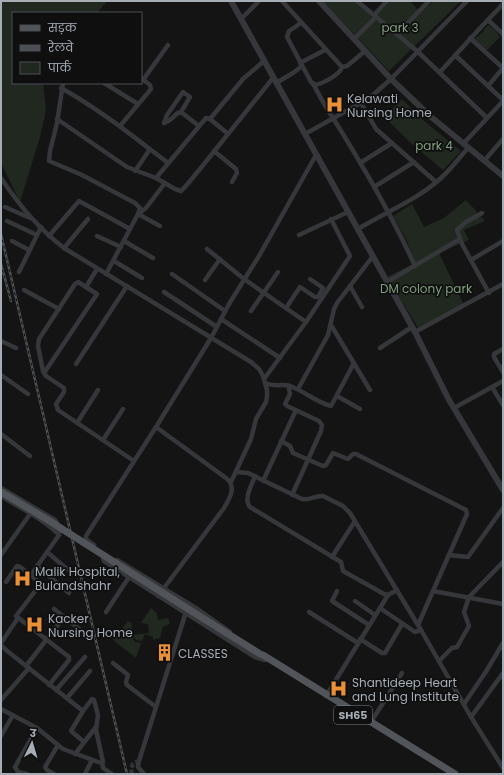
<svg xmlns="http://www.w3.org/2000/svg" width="504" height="775" viewBox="0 0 504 775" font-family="Poppins,'Noto Sans Devanagari',sans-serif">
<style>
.green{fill:#202820}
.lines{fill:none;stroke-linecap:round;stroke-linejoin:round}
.minor-tunnel{stroke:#313335;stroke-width:4.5;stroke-dasharray:4.5 2;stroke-linecap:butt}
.minor{stroke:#35373a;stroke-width:4.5}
.tertiary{stroke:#35373a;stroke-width:6}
.primary{stroke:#515459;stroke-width:7}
.rail-casing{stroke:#4c4f53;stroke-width:2.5}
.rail{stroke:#0f0f10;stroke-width:1;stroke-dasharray:3;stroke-linecap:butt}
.primary-bridge{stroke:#515459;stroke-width:7}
.labels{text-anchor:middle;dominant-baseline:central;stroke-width:3.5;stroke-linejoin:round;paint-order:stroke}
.shield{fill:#0f0f10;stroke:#797e84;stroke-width:1}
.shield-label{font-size:11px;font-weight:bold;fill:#a6adb5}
.park-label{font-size:12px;fill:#819f7e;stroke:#0f0f10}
.poi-label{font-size:12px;fill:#a6adb5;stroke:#0f0f10;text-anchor:start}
</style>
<rect width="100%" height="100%" fill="#141415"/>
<g class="green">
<path d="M1 1H107L97 13H13V83H43L46 110 40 137 20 202 1 163Z"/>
<path d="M327 1H357L376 15 390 1H410L420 12 434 1H461L389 71 324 2Z"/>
<path d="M488 25 495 30 500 37 487 50 474 39 482 33Z"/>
<path d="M402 99 424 121 461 151 443 170 411 143 384 117Z"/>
<path d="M466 200 485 221 464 230 469 240 439 253 465 307 420 331 387 277 415 263 407 241 393 216 412 204 424 227 444 218Z"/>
<path d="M151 608 157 613 158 620 168 618 170 624 163 627 160 638 153 640V637L145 634 142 641 136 640 133 635 149 633 148 624 141 623Z"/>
<path d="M128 621 132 624 131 635 135 642 141 643 136 658 113 640Z"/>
</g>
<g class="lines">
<path class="minor-tunnel" d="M132 774 131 769 133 764 139 761"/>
<g class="minor">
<path d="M282 1 342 67 347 66 365 51"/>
<path d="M357 1 417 51 487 118"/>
<path d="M374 15 387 1"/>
<path d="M241 19 259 1"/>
<path d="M488 20 503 34"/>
<path d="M301 23 289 31 287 37 311 82 314 85C322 84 340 75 342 67"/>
<path d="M397 34 429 1"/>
<path d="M470 38 503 68"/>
<path d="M354 39 376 17"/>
<path d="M455 55 503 100"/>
<path d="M300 63 325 50"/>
<path d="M440 72 482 26 503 4"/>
<path d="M143 80 168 45"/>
<path d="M63 83 57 123 50 151 49 161 82 175 135 203 140 208 138 214 106 274"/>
<path d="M104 83 138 104"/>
<path d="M276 83 293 73 302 66"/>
<path d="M313 83C322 103 335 120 346 139 371 180 395 222 415 266"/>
<path d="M488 86 503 68"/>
<path d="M61 88C99 109 134 137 168 163"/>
<path d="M361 103 376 129 436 182"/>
<path d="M57 119 127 167 156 178 175 189 181 191 185 187 200 169 273 78"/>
<path d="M210 119 243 79 264 61"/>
<path d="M164 123 167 115 183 92 190 97 181 112"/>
<path d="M164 123C174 120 174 113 181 112L199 126"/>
<path d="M120 126 151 89 150 85 141 78"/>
<path d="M305 134 364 101 374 94 391 79 467 1"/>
<path d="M463 144 503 101"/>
<path d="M214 151 236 169 237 173 232 182"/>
<path d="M484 161 503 139"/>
<path d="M360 163 392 143"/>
<path d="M135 171 150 149"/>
<path d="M1 178C18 204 39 229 64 248L251 362 259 369 263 376 267 390V397L266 402 256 419 251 439 231 482"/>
<path d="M156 178 206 118 210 119 228 134"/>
<path d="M374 187 414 162"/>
<path d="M5 207 30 218"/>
<path d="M482 213 466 222 457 230 462 244 489 293"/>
<path d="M7 221 37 235"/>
<path d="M160 226 138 214 146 208 165 183"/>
<path d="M358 229C386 212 417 200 441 178 451 169 459 158 468 148"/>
<path d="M299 235 348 212"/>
<path d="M49 236 79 201 130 229"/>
<path d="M97 236 121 247"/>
<path d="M12 241 29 250"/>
<path d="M124 241 153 258"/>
<path d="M64 248 88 219"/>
<path d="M207 249 244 279 306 322 264 379"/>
<path d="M471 260 503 241"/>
<path d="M114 261 142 278"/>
<path d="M19 272 41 227"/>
<path d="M172 274 225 311"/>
<path d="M205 280 220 259"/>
<path d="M387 282 460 239"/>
<path d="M350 286 362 307"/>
<path d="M86 287 97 269"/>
<path d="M24 290 59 309"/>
<path d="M164 292 217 327"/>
<path d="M286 308 300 287 315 297H318L323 288 310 279"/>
<path d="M251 311 278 272"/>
<path d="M221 319 280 358"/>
<path d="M306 322 350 256 331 219"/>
<path d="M331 325 370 390"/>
<path d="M415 332 503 284"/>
<path d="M1 341 16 348"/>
<path d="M380 348 412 327"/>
<path d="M503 349 494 354V357L503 372"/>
<path d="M76 364 127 286"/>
<path d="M44 373 97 294 78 282 75 284 39 339 38 346 43 371 46 376 64 388V392L56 404 58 410 134 461"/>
<path d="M1 375 28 394"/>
<path d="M265 383C276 388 280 383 290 386 304 391 316 402 331 406L354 363"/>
<path d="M290 386 289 389 290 394 285 404 287 406 319 421 322 425 321 431 292 495"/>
<path d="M492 387 503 405"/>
<path d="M298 389 328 335 334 309 337 303 373 256"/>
<path d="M337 396 360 409"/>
<path d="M454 408 503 381"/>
<path d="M77 423 98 390"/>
<path d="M1 434 30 456"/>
<path d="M103 440 123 409"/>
<path d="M281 441 290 446 293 453 323 466 326 465 333 453 348 459 353 454H356L466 510 467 514 433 591"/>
<path d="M236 472 248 473 302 499C309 501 316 495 323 496L343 506 350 513 421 630 471 717 503 768"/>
<path d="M255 476C252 485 243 499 250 507L341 562 343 571 384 594 388 595 397 590"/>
<path d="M263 481 296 410"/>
<path d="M1 488 55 520C59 525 60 529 59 535L31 575 38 582 39 586 16 616 69 657V660L49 685"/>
<path d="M1 496C20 508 44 519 59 535"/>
<path d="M94 545 86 539V536L156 427"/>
<path d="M47 552 67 569"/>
<path d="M1 555 30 514"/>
<path d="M105 555 103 558 104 561 255 657 265 660"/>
<path d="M449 555 468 557 503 508"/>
<path d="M332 557 355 521"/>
<path d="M117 560 199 610 230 632"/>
<path d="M37 566 69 593"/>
<path d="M6 582 17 566 20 567 31 575"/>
<path d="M337 591 332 601 369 625"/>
<path d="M158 596 224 508C230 498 237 486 226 478L156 427 211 338 229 304 259 256 316 155"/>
<path d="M355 601 375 615"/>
<path d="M380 608 415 632 421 630"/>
<path d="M106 612 129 577"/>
<path d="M309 612 358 643"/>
<path d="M64 617 83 632"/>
<path d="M418 625 433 591 503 604"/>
<path d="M360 639 382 653H385L402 624"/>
<path d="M1 643 18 618"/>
<path d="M1 645 6 650 83 711 92 699 94 700 98 715 96 730 103 762 101 763 63 749 37 728 1 709"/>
<path d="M439 661 452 648 457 647 469 626 464 612 469 597 503 562"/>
<path d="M113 663 128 675 126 682 127 685 156 707"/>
<path d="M26 666 64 617 54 609"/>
<path d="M56 690 85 657"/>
<path d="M326 696 388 595"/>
<path d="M67 698 90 671"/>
<path d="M1 700 29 668"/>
<path d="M464 704 487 670 503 643"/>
<path d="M83 711 71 731 84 742"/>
<path d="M471 717 503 673"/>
<path d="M371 722 402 673"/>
<path d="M1 736 13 715"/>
<path d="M75 754 96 727"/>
<path d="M102 762 103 768 112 774"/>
<path d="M27 774 18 772 15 767 37 728"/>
<path d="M54 774 47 770 45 767 58 745"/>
<path d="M85 774 92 760"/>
<path d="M144 774 138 767 139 761 186 612"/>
</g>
<g class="tertiary">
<path d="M231 1 415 332 449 400 503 490"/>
<path d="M319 1 391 79 430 116 503 176"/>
</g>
<g class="primary">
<path d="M1 492 48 520"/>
<path d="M193 612 260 654 263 655 455 774"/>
</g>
<defs>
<g id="rail">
<path d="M1 234 127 774"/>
<path d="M1 264 11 301"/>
</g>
</defs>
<use href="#rail" class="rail-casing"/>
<use href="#rail" class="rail"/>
<path class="primary-bridge" d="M48 520 193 612"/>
</g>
<defs>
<symbol id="hospital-bare" viewBox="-9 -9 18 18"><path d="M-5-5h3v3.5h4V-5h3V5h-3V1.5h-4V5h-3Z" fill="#ea9037" stroke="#0f0f10" stroke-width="2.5" paint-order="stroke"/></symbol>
<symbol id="building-bare" viewBox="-9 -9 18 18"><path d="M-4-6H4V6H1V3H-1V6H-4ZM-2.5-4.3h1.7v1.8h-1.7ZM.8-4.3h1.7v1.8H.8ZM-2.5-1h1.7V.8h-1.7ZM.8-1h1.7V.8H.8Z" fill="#ea9037" stroke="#0f0f10" stroke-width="2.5" paint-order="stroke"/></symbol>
</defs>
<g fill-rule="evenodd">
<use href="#hospital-bare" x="322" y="92" width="25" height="25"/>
<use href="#hospital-bare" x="10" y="566" width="25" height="25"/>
<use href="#hospital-bare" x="22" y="612" width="25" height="25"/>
<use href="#building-bare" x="152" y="640" width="25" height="25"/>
<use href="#hospital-bare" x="326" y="676" width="25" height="25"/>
</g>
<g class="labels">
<rect class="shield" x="334" y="706" width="38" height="18" rx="3"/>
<g class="shield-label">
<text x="353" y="715">SH65</text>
</g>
<g class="park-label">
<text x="400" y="27">park 3</text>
<text x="434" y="145">park 4</text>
<text x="426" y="288">DM colony park</text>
</g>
<g class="poi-label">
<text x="347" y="98">Kelawati<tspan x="347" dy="14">Nursing Home</tspan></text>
<text x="35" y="571">Malik Hospital,<tspan x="35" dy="14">Bulandshahr</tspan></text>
<text x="48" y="618">Kacker<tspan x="48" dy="14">Nursing Home</tspan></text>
<text x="178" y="653">CLASSES</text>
<text x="352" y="682">Shantideep Heart<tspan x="352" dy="14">and Lung Institute</tspan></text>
</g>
</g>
<rect width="504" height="775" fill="none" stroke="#a6adb5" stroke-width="4"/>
<rect x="12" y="12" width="130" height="72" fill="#0f0f10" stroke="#4b4e52"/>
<rect x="20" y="25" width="20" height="6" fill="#515459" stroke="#4b4e52"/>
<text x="48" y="32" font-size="12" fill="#a6adb5">सड़क</text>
<rect x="20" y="45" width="20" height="6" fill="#4c4f53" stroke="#4b4e52"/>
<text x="48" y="52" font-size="12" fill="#a6adb5">रेलवे</text>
<rect x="20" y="62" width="20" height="12" fill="#202820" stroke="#4b4e52"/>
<text x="48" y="72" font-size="12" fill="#a6adb5">पार्क</text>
<g transform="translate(32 743) rotate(5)" stroke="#0f0f10" stroke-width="3" paint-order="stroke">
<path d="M0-3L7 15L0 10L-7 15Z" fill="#a6adb5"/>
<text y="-6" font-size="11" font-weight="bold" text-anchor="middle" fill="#a6adb5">उ</text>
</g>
</svg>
